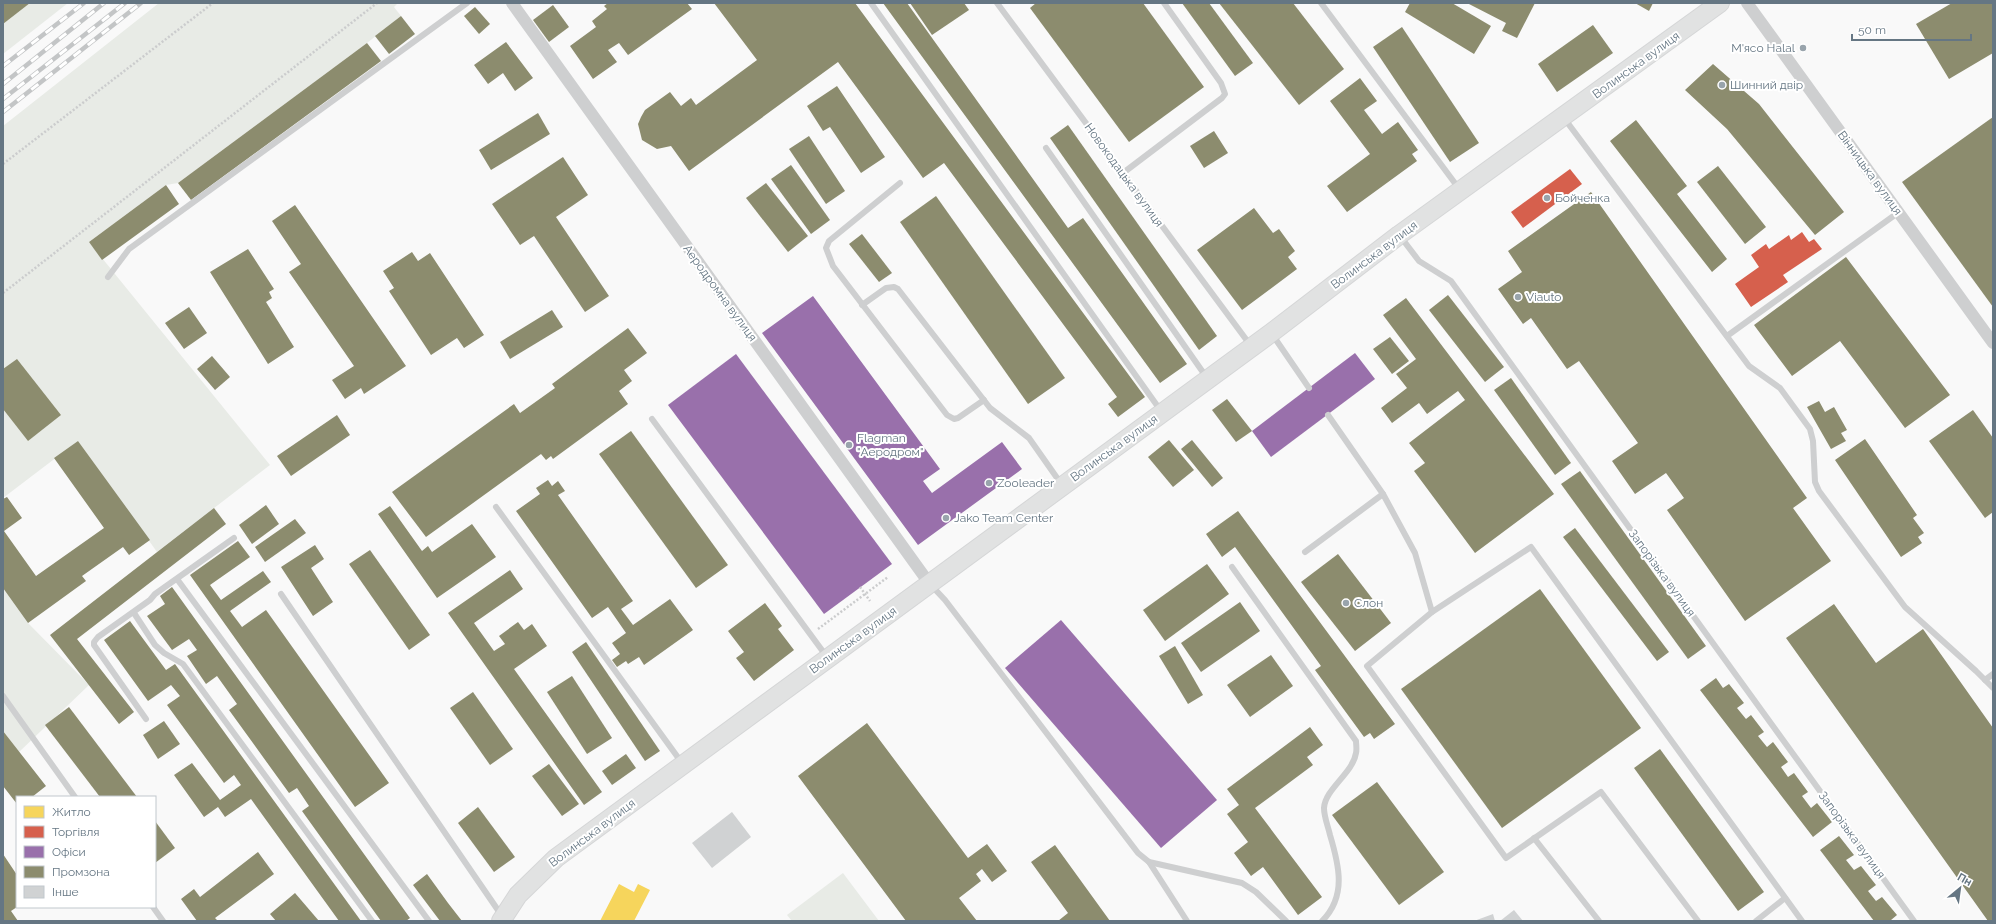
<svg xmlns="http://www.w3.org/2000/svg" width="1996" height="924" viewBox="0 0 1996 924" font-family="Raleway,sans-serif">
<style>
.green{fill:#e8ebe6}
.homes{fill:#f6d55c}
.shops{fill:#d6604d}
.offices{fill:#9970ab}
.industry{fill:#8c8c6e}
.building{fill:#d0d2d3}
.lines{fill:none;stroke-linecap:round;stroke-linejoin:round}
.secondary-casing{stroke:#d5d6d7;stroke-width:20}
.path{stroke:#cbcccd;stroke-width:2.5;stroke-dasharray:2 2;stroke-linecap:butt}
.lane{stroke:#cecfd0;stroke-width:6}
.street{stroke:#cecfd0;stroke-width:12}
.secondary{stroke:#e1e2e2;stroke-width:18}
.rail-casing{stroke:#c3c5c6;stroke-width:4.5}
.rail{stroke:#fff;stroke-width:3;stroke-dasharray:9;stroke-linecap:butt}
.poi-dot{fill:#99a4ac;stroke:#fff;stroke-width:1.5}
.labels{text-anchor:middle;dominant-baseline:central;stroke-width:4;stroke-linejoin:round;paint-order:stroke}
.poi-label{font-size:12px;fill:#657683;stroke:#fff;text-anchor:start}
.street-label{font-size:12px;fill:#657683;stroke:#fff}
</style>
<rect width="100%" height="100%" fill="#f9f9f9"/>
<g class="green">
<path d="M30 3H68L3 54V24Z"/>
<path d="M159 3H398L394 7 401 16 367 43 178 183 166 185 89 242 270 465 157 552 78 441 3 498V126Z"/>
<path d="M3 588 28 623 89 685 19 752 3 731Z"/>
<path d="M843 873 879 921H792L787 915Z"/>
</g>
<path class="homes" d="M619 884 634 892 638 884 650 890 634 921H600Z"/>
<g class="shops">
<path d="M1570 169 1582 184 1523 228 1511 212Z"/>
<path d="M1802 232 1809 242 1814 239 1822 249 1783 275 1788 282 1751 307 1735 284 1759 267 1751 255 1766 244 1769 249 1789 235 1791 240Z"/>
</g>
<g class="offices">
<path d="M813 296 940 469 923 481 932 493 1002 442 1022 469 918 545 762 333Z"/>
<path d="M1355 353 1375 379 1271 457 1252 431Z"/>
<path d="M736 354 892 564 824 614 668 405Z"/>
<path d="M1061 620 1217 800 1161 848 1005 668Z"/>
</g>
<g class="industry">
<path d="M3 3H30L3 24Z"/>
<path d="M608 3H687L692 9 628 55 619 43 608 50 617 62 593 79 570 46 596 27 592 21 607 9 604 6Z"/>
<path d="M714 3H855L1145 397 1118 417 1108 404 1117 397 944 163 923 178 838 62 689 171 671 146 657 149 642 140 638 124 641 117 645 110 670 92 681 106 691 98 696 105 757 60Z"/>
<path d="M883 3H907L1068 228 1083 218 1187 364 1160 383Z"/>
<path d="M910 3H964L969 10 932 35Z"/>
<path d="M1036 3H1143L1204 87 1129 142 1030 8Z"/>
<path d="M1182 3H1209L1253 63 1235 76Z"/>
<path d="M1219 3H1293L1344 69 1299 105Z"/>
<path d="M1410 3H1452L1491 26 1474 54 1405 12Z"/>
<path d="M1467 3H1535L1517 38 1502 31 1506 23Z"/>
<path d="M1635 3H1653L1649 11Z"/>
<path d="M1952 3H1993V53L1949 79 1916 24Z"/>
<path d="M553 5 569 27 549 42 533 20Z"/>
<path d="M475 7 490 24 479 34 464 16Z"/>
<path d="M401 16 415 34 389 54 375 36Z"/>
<path d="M1593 25 1613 53 1557 92 1538 64Z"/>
<path d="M1402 27 1479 143 1450 162 1373 47Z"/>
<path d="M506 42 533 78 515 91 503 73 488 84 474 65Z"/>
<path d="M367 43 381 61 191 200 178 183Z"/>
<path d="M1713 64 1759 104 1844 212 1815 235 1727 129 1685 90Z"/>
<path d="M1360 78 1377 101 1364 110 1382 134 1398 122 1418 150 1412 154 1417 161 1347 212 1327 186 1370 154 1330 101Z"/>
<path d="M837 86 885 157 861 173 830 127 823 131 807 106Z"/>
<path d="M538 113 550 134 491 170 479 150Z"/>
<path d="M1993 117V307L1902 182Z"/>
<path d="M1636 120 1687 186 1677 194 1727 259 1712 272 1610 141Z"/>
<path d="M1068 125 1217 336 1199 350 1050 138Z"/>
<path d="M1214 131 1228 153 1204 168 1190 146Z"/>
<path d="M809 136 845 191 826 204 789 149Z"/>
<path d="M563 157 588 195 556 217 609 296 585 312 534 236 520 245 492 204Z"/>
<path d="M791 165 830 220 811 234 771 179Z"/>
<path d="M1718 166 1766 227 1745 244 1697 182Z"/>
<path d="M766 183 808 236 788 252 746 198Z"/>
<path d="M166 185 179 204 102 260 89 242Z"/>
<path d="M1591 192 1807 498 1793 508 1831 561 1745 621 1667 510 1684 498 1666 473 1635 494 1612 461 1638 443 1579 361 1567 369 1531 318 1523 324 1498 289 1522 272 1508 251Z"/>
<path d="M936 196 1065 378 1028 404 900 222Z"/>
<path d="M295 205 406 366 364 394 361 388 345 399 332 380 354 366 289 272 301 264 272 221Z"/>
<path d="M1254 208 1273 233 1279 229 1295 251 1288 257 1297 269 1242 310 1197 250Z"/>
<path d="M862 234 892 273 879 282 849 244Z"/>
<path d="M248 249 274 289 269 292 272 298 266 302 294 347 268 364 210 272Z"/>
<path d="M412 252 418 261 430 253 484 335 464 348 457 338 431 355 389 291 394 288 383 271Z"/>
<path d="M1846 257 1950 395 1905 428 1840 341 1792 376 1754 325Z"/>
<path d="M1448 295 1504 367 1485 382 1429 310Z"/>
<path d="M1406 298 1554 494 1475 553 1414 471 1425 463 1409 443 1465 400 1458 391 1427 414 1419 403 1392 423 1381 408 1407 388 1396 374 1416 359 1383 315Z"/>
<path d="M189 307 207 333 184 349 165 323Z"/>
<path d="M552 310 563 327 510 359 500 342Z"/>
<path d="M628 328 647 353 624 370 632 381 619 391 628 404 553 459 551 456 546 460 541 454 426 537 392 492 514 404 520 413 555 388 552 384Z"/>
<path d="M1390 337 1409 361 1392 374 1373 349Z"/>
<path d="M212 356 230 377 215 390 197 369Z"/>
<path d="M17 359 61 415 28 441 3 409V369Z"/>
<path d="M1511 378 1571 463 1555 475 1494 390Z"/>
<path d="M1227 399 1252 431 1236 442 1212 410Z"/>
<path d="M1819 401 1825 412 1834 407 1847 430 1841 433 1846 441 1831 449 1807 407Z"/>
<path d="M1973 410 1993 438V512L1985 518 1929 441Z"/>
<path d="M337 415 350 435 291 476 277 456Z"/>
<path d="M631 431 728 565 696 588 599 454Z"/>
<path d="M1865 439 1917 515 1913 518 1924 533 1918 537 1922 543 1901 557 1835 460Z"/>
<path d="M1169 440 1194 470 1173 487 1148 457Z"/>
<path d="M1192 440 1223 478 1212 487 1181 449Z"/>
<path d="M78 441 150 540 129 555 123 547 82 576 86 581 28 623 3 588V499L7 497 22 518 4 531 36 576 104 528 54 458Z"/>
<path d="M1580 471 1706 646 1688 659 1561 484Z"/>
<path d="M548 480 552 486 558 481 565 491 558 495 633 601 621 609 633 625 670 599 693 630 644 665 639 657 628 664 626 661 617 667 612 660 620 654 612 643 626 633 608 607 592 618 516 511 540 494 536 488Z"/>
<path d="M266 505 279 524 252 544 239 525Z"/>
<path d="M390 506 422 551 428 546 432 552 472 524 496 557 437 598 378 514Z"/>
<path d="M214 508 226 524 77 639 134 712 119 724 50 635Z"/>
<path d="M1238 511 1395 724 1374 739 1370 733 1364 737 1315 670 1321 666 1235 547 1222 557 1206 534Z"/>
<path d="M295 519 306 533 265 562 255 547Z"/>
<path d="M1575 528 1669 652 1657 661 1563 537Z"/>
<path d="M238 541 250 557 210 585 221 600 263 571 271 582 230 611 242 627 266 610 389 783 355 807 190 575Z"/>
<path d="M315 545 324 559 311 568 333 602 313 616 281 567Z"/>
<path d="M370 550 430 635 409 650 349 564Z"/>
<path d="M1338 554 1391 623 1355 651 1301 582Z"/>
<path d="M1207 564 1229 594 1165 641 1143 610Z"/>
<path d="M510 570 523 589 474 623 494 651 505 644 499 636 518 622 524 630 532 624 547 646 514 669 602 792 584 805 448 613Z"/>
<path d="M172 587 410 918 406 921H381L302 811 309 806 297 788 289 793 229 710 237 704 217 676 206 684 187 656 197 650 189 639 172 650 147 616 165 604 160 596Z"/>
<path d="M1540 589 1641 728 1502 828 1401 689Z"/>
<path d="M1240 602 1260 631 1201 672 1181 643Z"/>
<path d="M765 603 782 626 778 629 794 650 754 681 736 658 744 652 728 631Z"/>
<path d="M1834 604 1876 663 1923 629 1993 728V921H1988L1786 638Z"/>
<path d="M130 621 166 670 175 664 361 921H339L251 799 225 817 218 807 204 817 174 775 192 763 220 800 241 785 234 775 224 783 167 705 180 696 171 685 148 701 104 640Z"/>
<path d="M586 642 660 751 645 761 572 652Z"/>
<path d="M1175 646 1203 695 1188 704 1159 656Z"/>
<path d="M1271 655 1293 686 1250 717 1227 685Z"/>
<path d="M572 676 612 738 587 754 547 692Z"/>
<path d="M1716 678 1723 688 1729 684 1744 703 1737 708 1746 719 1751 715 1764 732 1758 736 1767 747 1773 742 1788 762 1781 767 1788 777 1794 773 1808 792 1802 796 1811 808 1817 803 1832 822 1813 837 1700 690Z"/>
<path d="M473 692 513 749 490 765 450 708Z"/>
<path d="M69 707 137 797H100L45 725Z"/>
<path d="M164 721 180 744 158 759 143 735Z"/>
<path d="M867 723 968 858 987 844 1007 871 992 882 982 869 976 874 981 881 959 898 977 921H906L798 776Z"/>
<path d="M1310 727 1323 745 1307 757 1313 765 1255 808 1322 897 1298 915 1263 867 1251 876 1234 853 1248 842 1227 814 1239 805 1227 789Z"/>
<path d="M3 731 46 786 32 797H17V804L3 786Z"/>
<path d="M1660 749 1764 892 1738 911 1634 768Z"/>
<path d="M626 754 636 768 612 785 602 771Z"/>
<path d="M549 764 579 804 562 816 532 776Z"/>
<path d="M1377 782 1444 872 1399 905 1332 815Z"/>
<path d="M478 807 515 857 494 872 458 823Z"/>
<path d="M155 821 175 848 155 863Z"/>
<path d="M1839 836 1854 855 1846 860 1854 870 1861 866 1876 885 1868 891 1876 901 1882 897 1897 915 1891 920 1892 921H1874L1820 850Z"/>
<path d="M1055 845 1110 921H1058L1068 913 1031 862Z"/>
<path d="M258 852 274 874 215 918 218 921H197L181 899 194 889 200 897Z"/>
<path d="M3 854 17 875V907L11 911 18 921H3Z"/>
<path d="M427 874 448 903 462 921H440L413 885Z"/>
<path d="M295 893 319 921H276L270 914Z"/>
</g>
<g class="building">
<path d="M732 812 751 837 712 868 692 843Z"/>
<path d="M1514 910 1523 921H1500Z"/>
<path d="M1493 914 1495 921H1474Z"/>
</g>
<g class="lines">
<defs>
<path id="secondary" d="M501 921 518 895 556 858 1271 333 1399 235 1720 3"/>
</defs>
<use href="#secondary" class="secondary-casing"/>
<g class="path">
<path d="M3 164 213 3"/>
<path d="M3 293 377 3"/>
<path d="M860 587 870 601"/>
<path d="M818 629 888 577"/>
</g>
<g class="lane">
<path d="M871 3 1161 411"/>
<path d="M997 3 1251 346"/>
<path d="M1321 3 1460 190"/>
<path d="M1564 118 1749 366 1780 388 1810 429 1813 441 1815 482 1819 491 1905 607 1976 671 1993 688"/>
<path d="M1046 148 1207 378"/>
<path d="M1123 173 1222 98 1225 94 1221 83 1164 3"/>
<path d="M900 183 829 241 826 248 833 266 947 415 954 419 958 418 984 400"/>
<path d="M1400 236 1419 261 1451 281 1914 921"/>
<path d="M108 277 129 249 467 3"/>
<path d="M862 305 886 288 894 287 898 289 990 408 1029 438 1062 485"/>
<path d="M1272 334 1309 388"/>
<path d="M1727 336 1899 212"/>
<path d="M652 419 827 657"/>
<path d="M1383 494 1415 553 1432 612"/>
<path d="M496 507 682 763"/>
<path d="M1305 552 1383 494 1328 415"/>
<path d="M1232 567 1356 741C1356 744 1357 749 1356 753 1353 773 1325 789 1324 808 1324 817 1328 826 1330 835 1339 865 1347 896 1322 921"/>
<path d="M177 579 429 921"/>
<path d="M930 584 945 600 1138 853 1149 862 1242 883 1256 892 1286 921"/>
<path d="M281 594 502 916"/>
<path d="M134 613 155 645 164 653 183 664 372 921"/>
<path d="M1985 680 1993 674"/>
<path d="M3 696 75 797"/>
<path d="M146 719 94 645V642L98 637 150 600 155 594 234 538"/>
<path d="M1534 838 1599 921"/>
<path d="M1149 862 1187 921"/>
<path d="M153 907 163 921"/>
<path d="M1698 921 1601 792 1506 858 1367 666 1432 612 1531 547 1802 921"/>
<path d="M1756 921 1785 898"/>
</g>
<g class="street">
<path d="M512 3 929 583"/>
<path d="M1747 3 1993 343"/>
</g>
<use href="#secondary" class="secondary"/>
<defs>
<g id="rail">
<path d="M3 66 84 3"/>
<path d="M3 84 104 3"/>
<path d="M3 99 125 3"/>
<path d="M3 112 141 3"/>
</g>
</defs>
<use href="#rail" class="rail-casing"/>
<use href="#rail" class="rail"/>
</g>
<g class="poi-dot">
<circle cx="1803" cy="48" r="4"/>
<circle cx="1722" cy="85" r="4"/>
<circle cx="1547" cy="198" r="4"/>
<circle cx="1518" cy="297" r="4"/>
<circle cx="849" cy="445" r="4"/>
<circle cx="989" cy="483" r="4"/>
<circle cx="946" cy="518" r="4"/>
<circle cx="1346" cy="603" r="4"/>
</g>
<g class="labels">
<g class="poi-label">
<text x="1795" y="48" text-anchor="end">М'ясо Halal</text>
<text x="1730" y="85">Шинний двір</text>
<text x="1555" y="198">Бойченка</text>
<text x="1526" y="297">Viauto</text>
<text x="857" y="438">Flagman<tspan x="857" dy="14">"Аеродром"</tspan></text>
<text x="997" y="483">Zooleader</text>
<text x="954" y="518">Jako Team Center</text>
<text x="1354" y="603">Слон</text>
</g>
<g class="street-label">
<text transform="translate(1636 65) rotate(-36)">Волинська вулиця</text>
<text transform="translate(1870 173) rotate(54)">Вінницька вулиця</text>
<text transform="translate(1124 175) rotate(54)">Новокодацька вулиця</text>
<text transform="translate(1374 255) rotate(-37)">Волинська вулиця</text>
<text transform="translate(720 293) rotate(54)">Аеродромна вулиця</text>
<text transform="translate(1114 448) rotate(-36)">Волинська вулиця</text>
<text transform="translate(1662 573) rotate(54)">Запорізька вулиця</text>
<text transform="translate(853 640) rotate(-36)">Волинська вулиця</text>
<text transform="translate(592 833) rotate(-37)">Волинська вулиця</text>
<text transform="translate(1852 835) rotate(54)">Запорізька вулиця</text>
</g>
</g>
<rect width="1996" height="924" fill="none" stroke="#657683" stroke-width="8"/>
<rect x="16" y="796" width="140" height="112" fill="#ffffff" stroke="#c1c8cd"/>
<rect x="24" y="806" width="20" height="12" fill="#f6d55c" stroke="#c1c8cd"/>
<text x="52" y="816" font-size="12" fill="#657683">Житло</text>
<rect x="24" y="826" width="20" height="12" fill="#d6604d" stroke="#c1c8cd"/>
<text x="52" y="836" font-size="12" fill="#657683">Торгівля</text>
<rect x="24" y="846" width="20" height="12" fill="#9970ab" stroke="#c1c8cd"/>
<text x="52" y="856" font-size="12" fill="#657683">Офіси</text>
<rect x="24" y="866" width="20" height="12" fill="#8c8c6e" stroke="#c1c8cd"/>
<text x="52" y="876" font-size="12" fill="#657683">Промзона</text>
<rect x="24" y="886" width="20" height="12" fill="#d0d2d3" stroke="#c1c8cd"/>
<text x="52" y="896" font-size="12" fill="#657683">Інше</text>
<g transform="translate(1960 888) rotate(29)" stroke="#ffffff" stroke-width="3" paint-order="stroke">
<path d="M0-3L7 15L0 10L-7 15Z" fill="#657683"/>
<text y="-6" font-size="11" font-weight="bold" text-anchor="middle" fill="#657683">Пн</text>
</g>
<path d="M1852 34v6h119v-6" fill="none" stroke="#657683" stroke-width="2"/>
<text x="1858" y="34" font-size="12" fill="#657683" stroke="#ffffff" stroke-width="3" paint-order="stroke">50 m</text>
</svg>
